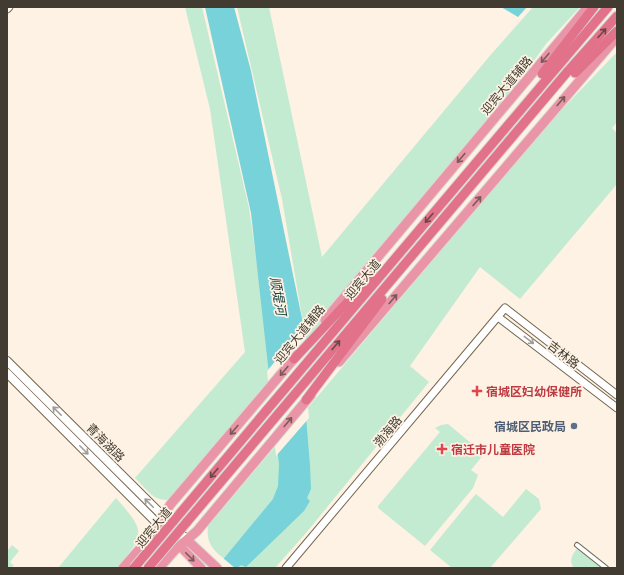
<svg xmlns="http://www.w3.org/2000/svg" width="624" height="575" viewBox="0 0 624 575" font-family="Literata,'Noto Sans SC',serif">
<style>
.green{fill:#c3ebd1}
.water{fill:#78d2d9}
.pier{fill:#fdf2e3}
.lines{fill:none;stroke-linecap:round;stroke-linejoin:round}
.pedestrian-casing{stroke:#756650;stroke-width:6}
.tertiary-casing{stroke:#756650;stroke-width:9}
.secondary-casing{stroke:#756650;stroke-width:10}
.primary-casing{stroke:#d9d8d6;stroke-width:11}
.trunk-casing{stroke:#d9d8d6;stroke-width:11}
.pedestrian{stroke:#fff;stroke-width:4}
.tertiary{stroke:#fff;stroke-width:7}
.secondary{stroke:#fff;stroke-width:8}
.primary{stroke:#e995a7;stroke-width:9}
.trunk{stroke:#e2728a;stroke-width:9}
.trunk-bridge-casing{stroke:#d9d8d6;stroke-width:11;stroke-linecap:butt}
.trunk-bridge{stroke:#e2728a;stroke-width:9}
.oneway{stroke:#694947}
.oneway2{stroke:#7c5a5a}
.oneway3{stroke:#a09d98}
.health-dot{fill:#e0444e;stroke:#fdf2e3;stroke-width:1.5}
.service-dot{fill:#5c6f8a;stroke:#fdf2e3;stroke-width:1.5}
.labels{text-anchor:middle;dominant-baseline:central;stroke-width:3.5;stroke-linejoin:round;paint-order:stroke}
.street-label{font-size:12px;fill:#413b31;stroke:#fdf2e3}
.health-label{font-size:12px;font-weight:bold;fill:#be3a42;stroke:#fdf2e3;text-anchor:start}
.service-label{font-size:12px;font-weight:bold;fill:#4e5e75;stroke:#fdf2e3;text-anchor:end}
.water-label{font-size:13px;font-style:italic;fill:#164144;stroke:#fdf2e3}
</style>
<rect width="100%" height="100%" fill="#fdf2e3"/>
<g class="green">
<path d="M185 7H202L249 208 274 384 176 498C155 505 149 491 135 478L245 352 210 109Z"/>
<path d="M237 7H269L322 257 488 58 533 7H580L546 44 475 143 311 339 306 340 282 199Z"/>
<path d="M617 52V122L612 128 617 133V184L520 299 480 267 410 366 429 382 306 533 275 568H237C220 555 205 549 208 526L548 124Z"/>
<path d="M448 424 484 454 471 470 478 475 473 488 425 546 378 508V506L440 432 435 428 441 425Z"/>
<path d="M526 489 539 499 541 509 490 568H452L430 550 474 496 476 494 503 517Z"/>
<path d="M116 498C146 532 145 534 117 568H58Z"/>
<path d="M581 544 611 568H574C567 559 575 551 581 544Z"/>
<path d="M12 545 19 551 10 562 14 566 7 568V551Z"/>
</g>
<g class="water">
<path d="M205 7H234L251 71 304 328 300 342 310 466 311 489 307 498 310 501 304 511 246 567 241 565 237 568H216L273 499 278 486 279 464 251 213Z"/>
<path d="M501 7H527L518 17Z"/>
</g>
<g class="pier">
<path d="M305 326 302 342 309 418 276 456 267 371Z"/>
<path d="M223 558 235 568H214Z"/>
</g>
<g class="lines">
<defs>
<path id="pedestrian" d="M577 545 606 568"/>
<g id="tertiary">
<path d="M7 9 9 7"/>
<path d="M498 317 617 408"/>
<path d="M286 568 505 308 617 395"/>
</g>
<g id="secondary">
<path d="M7 361 187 540"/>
<path d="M7 373 162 528"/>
</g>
<g id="primary">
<path d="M325 320 588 7"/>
<path d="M339 362 617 37"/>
<path d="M187 540 217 568"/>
<path d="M180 546 201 568"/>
<path d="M123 568 151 536 170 505 298 354"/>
<path d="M159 568 175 550 197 531 311 395"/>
</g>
<g id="trunk">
<path d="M575 73 617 31"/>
<path d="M542 74 594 7"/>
<path d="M294 359 373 275"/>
<path d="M306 400 382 299"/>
<path d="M266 411 608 7"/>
<path d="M186 523 568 71 617 16"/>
</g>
</defs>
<use href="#pedestrian" class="pedestrian-casing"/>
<use href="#tertiary" class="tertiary-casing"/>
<use href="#secondary" class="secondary-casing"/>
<use href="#primary" class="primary-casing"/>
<use href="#trunk" class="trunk-casing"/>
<use href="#pedestrian" class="pedestrian"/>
<use href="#tertiary" class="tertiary"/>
<use href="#secondary" class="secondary"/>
<use href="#primary" class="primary"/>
<use href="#trunk" class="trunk"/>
<defs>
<g id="trunk-bridge">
<path d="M134 568 266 411"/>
<path d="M148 568 186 523"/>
</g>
</defs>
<use href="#trunk-bridge" class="trunk-bridge-casing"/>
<use href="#trunk-bridge" class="trunk-bridge"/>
</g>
<defs><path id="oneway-shaft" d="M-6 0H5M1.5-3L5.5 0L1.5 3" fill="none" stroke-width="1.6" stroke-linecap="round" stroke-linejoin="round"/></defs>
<g class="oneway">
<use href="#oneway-shaft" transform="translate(602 33) rotate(-48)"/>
<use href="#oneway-shaft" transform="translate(429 218) rotate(130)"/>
<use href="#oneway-shaft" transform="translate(336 345) rotate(-50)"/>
<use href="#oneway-shaft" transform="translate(214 473) rotate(130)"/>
</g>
<g class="oneway2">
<use href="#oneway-shaft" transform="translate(545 58) rotate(130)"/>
<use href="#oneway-shaft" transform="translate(561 101) rotate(-50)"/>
<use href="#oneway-shaft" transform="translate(461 158) rotate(130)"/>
<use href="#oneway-shaft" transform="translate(477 201) rotate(-49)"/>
<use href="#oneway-shaft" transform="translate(393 299) rotate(-50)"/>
<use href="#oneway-shaft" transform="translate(284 371) rotate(130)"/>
<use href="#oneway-shaft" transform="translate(288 422) rotate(-50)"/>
<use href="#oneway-shaft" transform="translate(234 430) rotate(131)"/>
<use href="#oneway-shaft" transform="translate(190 557) rotate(45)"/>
</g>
<g class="oneway3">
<use href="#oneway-shaft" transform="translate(529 340) rotate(38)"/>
<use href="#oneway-shaft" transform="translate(57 411) rotate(-135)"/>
<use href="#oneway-shaft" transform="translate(84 450) rotate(45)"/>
<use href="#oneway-shaft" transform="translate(149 503) rotate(-135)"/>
</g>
<g class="health-dot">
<path d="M475 385h4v4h4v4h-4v4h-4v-4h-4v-4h4z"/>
<path d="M440 443h4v4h4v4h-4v4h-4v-4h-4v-4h4z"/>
</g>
<circle class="service-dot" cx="574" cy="426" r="4"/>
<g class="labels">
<g class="street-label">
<text transform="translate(506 85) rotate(-50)">迎宾大道辅路</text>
<text transform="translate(362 279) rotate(-50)">迎宾大道</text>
<text transform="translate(299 334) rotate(-51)">迎宾大道辅路</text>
<text transform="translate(564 354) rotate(38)">吉林路</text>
<text transform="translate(387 431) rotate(-50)">渤海路</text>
<text transform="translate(106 442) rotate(45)">青海湖路</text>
<text transform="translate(153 527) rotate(-50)">迎宾大道</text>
</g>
<g class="health-label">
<text x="486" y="391">宿城区妇幼保健所</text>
<text x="451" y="449">宿迁市儿童医院</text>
</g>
<g class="service-label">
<text x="566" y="426">宿城区民政局</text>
</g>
<g class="water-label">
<text transform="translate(279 296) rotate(80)">顺堤河</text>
</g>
</g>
<rect width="624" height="575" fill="none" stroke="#413b31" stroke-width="16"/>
</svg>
